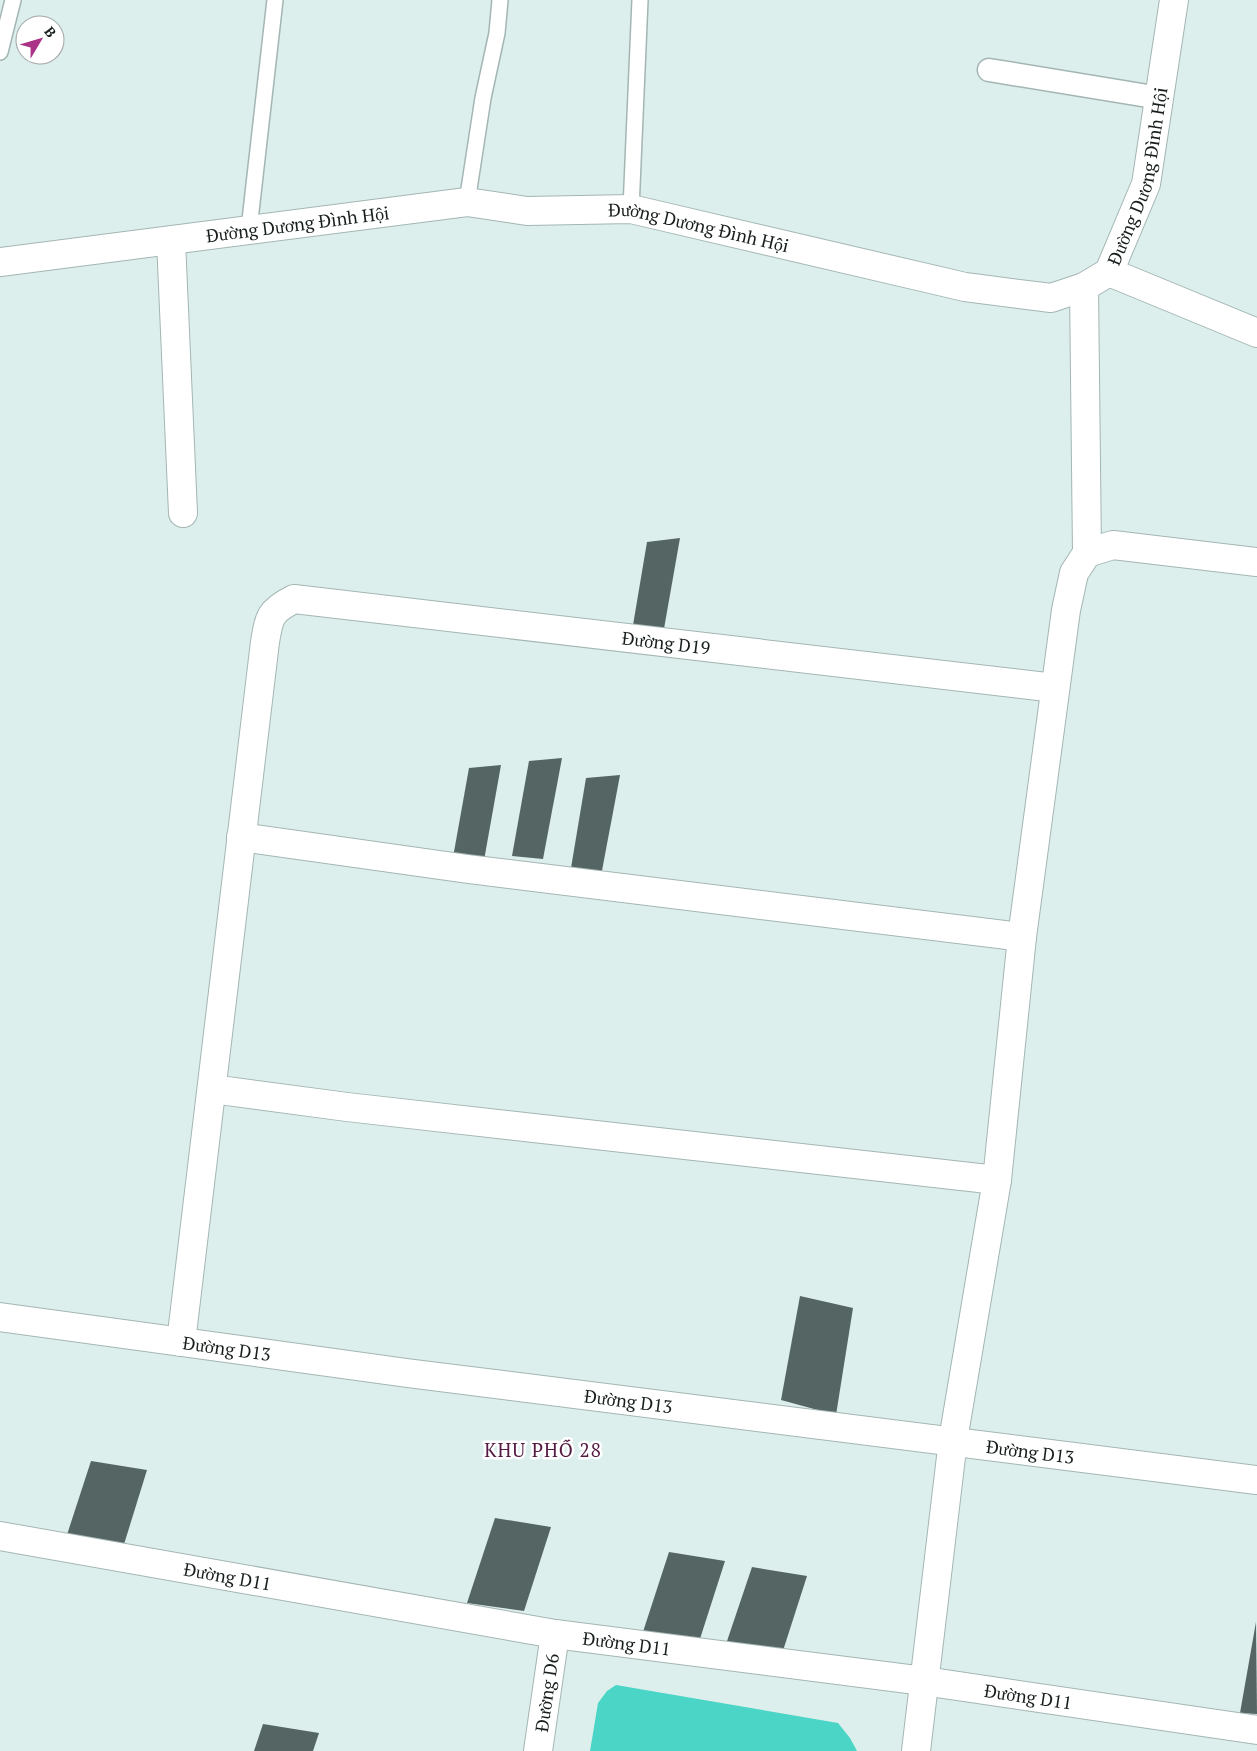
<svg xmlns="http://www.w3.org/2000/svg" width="1257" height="1751" viewBox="0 0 1257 1751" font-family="'PT Serif',serif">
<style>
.water{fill:#4bd5c6}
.building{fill:#546563}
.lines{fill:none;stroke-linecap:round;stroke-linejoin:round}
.service-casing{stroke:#a3b6b3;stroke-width:18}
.pedestrian-casing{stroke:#a3b6b3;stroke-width:25}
.minor-casing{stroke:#a3b6b3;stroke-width:30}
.tertiary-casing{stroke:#a3b6b3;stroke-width:30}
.service{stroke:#fff;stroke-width:15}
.pedestrian{stroke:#fff;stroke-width:22}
.minor{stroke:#fff;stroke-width:28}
.tertiary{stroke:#fff;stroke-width:28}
.labels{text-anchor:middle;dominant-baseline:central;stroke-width:5;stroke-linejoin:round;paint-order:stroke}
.street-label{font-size:18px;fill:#171e1d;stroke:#fff}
.neighbourhood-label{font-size:19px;letter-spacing:1px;fill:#541a42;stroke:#fff}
</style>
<rect width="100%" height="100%" fill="#dcefec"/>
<path class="water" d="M616 1685 838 1723 850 1738 857 1751H590L598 1703 607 1691Z"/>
<g class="building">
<path d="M680 538 662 640 631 637 647 542Z"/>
<path d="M562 758 543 859 512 856 529 761Z"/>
<path d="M501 765 483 866 452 863 469 768Z"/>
<path d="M620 775 601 876 570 874 586 778Z"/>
<path d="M800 1296 853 1308 836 1415 781 1400Z"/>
<path d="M91 1461 147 1470 121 1554 63 1547Z"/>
<path d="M495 1518 551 1527 524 1611 467 1603Z"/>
<path d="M669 1552 725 1561 698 1645 641 1638Z"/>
<path d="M752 1567 807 1576 780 1660 723 1653Z"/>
<path d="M1256 1622 1257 1714 1240 1713Z"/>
<path d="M263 1724 319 1733 313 1751H254Z"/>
</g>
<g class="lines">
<defs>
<g id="service">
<path d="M0 52 13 0"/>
<path d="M467 202 483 98 497 33 500 0"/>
<path d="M631 209 640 0"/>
<path d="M249 229 275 0"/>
</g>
<path id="pedestrian" d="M989 70 1160 98"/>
<g id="minor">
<path d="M171 241 183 513"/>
<path d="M1109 272 1257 333"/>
<path d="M1087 553 1113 545 1257 562"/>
<path d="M241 837 468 869 1022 937"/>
<path d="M212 1089 347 1107 997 1180"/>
<path id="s1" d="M0 1317 407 1373 1257 1480"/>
<path id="s2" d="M181 1342 265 642C269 617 270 611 294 599L1055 688"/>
<path id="s3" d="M0 1536 555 1634 924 1681 1257 1730"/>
<path id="s4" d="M538 1751 555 1634"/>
<path d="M916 1751 953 1440 997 1180 1022 937 1066 610 1074 573 1087 553 1084 287"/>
</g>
<g id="tertiary">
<path id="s5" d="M0 262 467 202 527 211 631 209 965 287 1051 298 1084 287 1109 272 1146 184 1174 0"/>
</g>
</defs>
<use href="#service" class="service-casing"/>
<use href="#pedestrian" class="pedestrian-casing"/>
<use href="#minor" class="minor-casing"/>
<use href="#tertiary" class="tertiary-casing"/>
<use href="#service" class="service"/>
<use href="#pedestrian" class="pedestrian"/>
<use href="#minor" class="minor"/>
<use href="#tertiary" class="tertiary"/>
</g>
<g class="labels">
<g class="street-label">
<text stroke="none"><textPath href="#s5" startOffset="1230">Đường Dương Đình Hội</textPath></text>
<text stroke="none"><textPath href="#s5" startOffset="300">Đường Dương Đình Hội</textPath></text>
<text stroke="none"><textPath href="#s5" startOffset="705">Đường Dương Đình Hội</textPath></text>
<text stroke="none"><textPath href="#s2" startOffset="1135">Đường D19</textPath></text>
<text stroke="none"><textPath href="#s1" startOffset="229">Đường D13</textPath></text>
<text stroke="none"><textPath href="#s1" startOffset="634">Đường D13</textPath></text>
<text stroke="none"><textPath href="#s1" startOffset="1039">Đường D13</textPath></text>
<text stroke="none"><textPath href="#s3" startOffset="231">Đường D11</textPath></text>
<text stroke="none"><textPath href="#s3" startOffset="636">Đường D11</textPath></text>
<text stroke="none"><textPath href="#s4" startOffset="59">Đường D6</textPath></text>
<text stroke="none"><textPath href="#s3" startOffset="1041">Đường D11</textPath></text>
</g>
<g class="neighbourhood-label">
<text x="543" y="1449">KHU PHỐ 28</text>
</g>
</g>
<g transform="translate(40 40) rotate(52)"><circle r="24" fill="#ffffff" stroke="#a2a5a5"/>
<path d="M0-4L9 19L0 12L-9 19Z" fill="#aa3287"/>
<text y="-8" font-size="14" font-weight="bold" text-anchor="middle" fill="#171e1d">B</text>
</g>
</svg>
